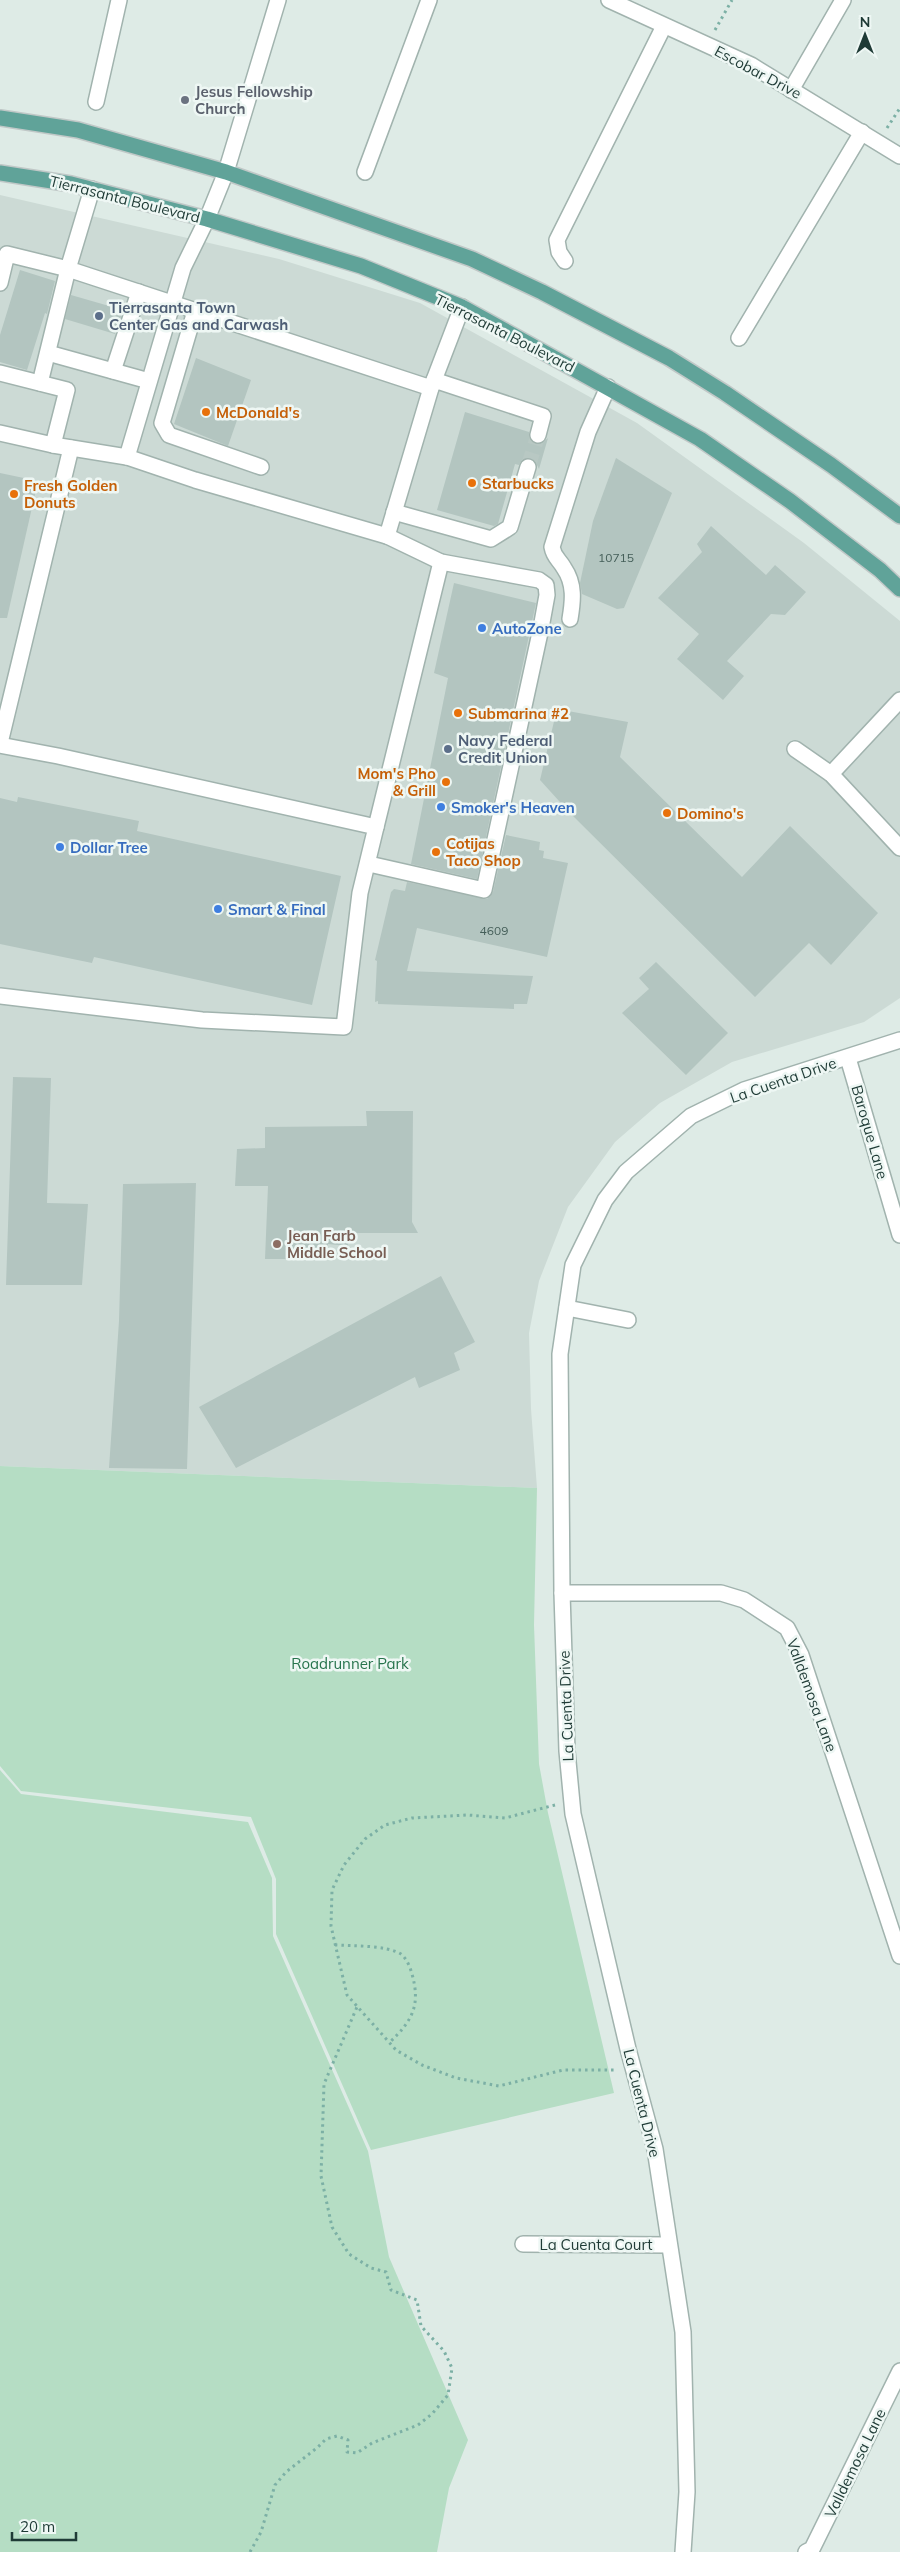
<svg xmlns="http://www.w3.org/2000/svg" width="900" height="2552" viewBox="0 0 900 2552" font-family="Mulish,sans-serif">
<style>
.built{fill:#ccdad5}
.green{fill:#b5ddc4}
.building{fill:#b3c5c0}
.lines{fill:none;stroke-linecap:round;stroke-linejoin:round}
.minor-tunnel{stroke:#b8c8c3;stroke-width:15;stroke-dasharray:15 8;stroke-linecap:butt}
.minor-casing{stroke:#a1b3ae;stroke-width:18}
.major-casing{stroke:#c0c8c7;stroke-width:18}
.path{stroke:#7cb0a5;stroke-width:3;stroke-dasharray:2.5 4;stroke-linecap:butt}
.minor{stroke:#fff;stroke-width:15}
.major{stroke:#60a399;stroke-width:15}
.worship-dot{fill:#6b7280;stroke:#eef7f4;stroke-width:2}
.service-dot{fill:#5c6f8a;stroke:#eef7f4;stroke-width:2}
.food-dot{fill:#e8710a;stroke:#eef7f4;stroke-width:2}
.shop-dot{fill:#3f7fe0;stroke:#eef7f4;stroke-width:2}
.education-dot{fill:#8d6e63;stroke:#eef7f4;stroke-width:2}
.labels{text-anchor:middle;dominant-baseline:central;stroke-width:5;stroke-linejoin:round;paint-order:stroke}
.number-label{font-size:12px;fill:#445e58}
.street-label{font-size:15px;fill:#1f3b36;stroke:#eef7f4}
.worship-label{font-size:15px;font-weight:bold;fill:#5b616d;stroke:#eef7f4;text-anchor:start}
.service-label{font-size:15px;font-weight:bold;fill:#4e5e75;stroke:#eef7f4;text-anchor:start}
.food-label{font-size:15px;font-weight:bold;fill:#c56008;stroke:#eef7f4;text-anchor:start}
.shop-label{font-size:15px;font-weight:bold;fill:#366cbe;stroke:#eef7f4;text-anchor:start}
.education-label{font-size:15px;font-weight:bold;fill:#785e54;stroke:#eef7f4;text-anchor:start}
.park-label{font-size:15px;fill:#27744d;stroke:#eef7f4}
</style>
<rect width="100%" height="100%" fill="#deebe6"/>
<path class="built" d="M0 195 279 259 420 303 637 423 804 543 900 621V998L864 1022 732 1062 660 1103 615 1142 568 1207 539 1281 529 1333 531 1409 537 1488 0 1466Z"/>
<g class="green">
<path d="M0 1466 537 1488 534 1625 539 1764 548 1813 614 2093 371 2150 276 1934V1879L251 1817 21 1791 0 1766Z"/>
<path d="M0 1770 21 1794 248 1822 272 1878 273 1936 368 2151 389 2257 468 2440 449 2488 437 2552H0Z"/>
</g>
<g class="building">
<path d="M20 270 55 281 47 314 45 313 27 370 0 362V335Z"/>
<path d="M71 295 123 310 115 334 65 319Z"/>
<path d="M196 358 251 380 228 446 174 424Z"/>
<path d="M465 412 529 432V438L535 444H541L548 438 539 469 535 461 530 458 522 460 519 465 515 464 498 524 494 526 437 510Z"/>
<path d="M616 458 672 493 624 608 617 609 582 594 580 583 593 521Z"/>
<path d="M0 473 38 481 7 618H0Z"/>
<path d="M711 526 766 575 775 565 806 592 785 615 771 614 727 661 744 676 723 700 677 659 699 634 658 598 702 552 697 544Z"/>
<path d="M454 583 536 603 477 879 411 864 448 678 434 673Z"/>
<path d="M557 709 628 722 620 757 742 877 790 826 878 913 831 965 809 943 755 997 569 812 540 780Z"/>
<path d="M18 797 139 821 137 831 341 876 312 1005 94 957 92 963 0 944V798L17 802Z"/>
<path d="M506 835 540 842 539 850 544 851 543 858 568 863 547 957 417 928 407 971 533 976 527 1004H514V1009L378 1004V1001L375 1002 377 961 375 960 391 892 394 889 405 891 407 882 487 899 493 892Z"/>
<path d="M656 962 728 1033 686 1075 622 1013 649 989 639 978Z"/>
<path d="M13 1077 51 1078 47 1203 88 1204 82 1285H6Z"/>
<path d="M366 1111H413L412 1222 418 1233H349L348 1246 328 1244 327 1259H265L268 1186H235L237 1149 265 1148V1127L367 1126Z"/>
<path d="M196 1183 187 1469 109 1468 119 1321 123 1184Z"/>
<path d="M441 1276 475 1342 454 1353 460 1370 419 1388 415 1377 236 1468 199 1407Z"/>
</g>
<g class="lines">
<path class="minor-tunnel" d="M528 467 538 435"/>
<defs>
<g id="minor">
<path d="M609 0 751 65 900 156"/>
<path d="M791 90 843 0"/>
<path d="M96 102 119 0"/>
<path d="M365 172 429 0"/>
<path d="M92 189 68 269 431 388"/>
<path d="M565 261 559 252 557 240 664 26"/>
<path d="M0 283 7 254 68 269 40 383"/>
<path d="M195 311 162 423 169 435 261 467"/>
<path d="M739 338 862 132"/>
<path d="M48 353 149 381"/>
<path d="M113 371 139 292"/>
<path d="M0 373 67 390 53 445"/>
<path d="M434 380 543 416 538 435"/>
<path d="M0 433 53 445 127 457 195 480 387 536 441 562 539 580 546 585 547 595 541 628 484 890 369 864"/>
<path d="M127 457 183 268 207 219 226 172 278 0"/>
<path d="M394 512 491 539 510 527 528 467"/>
<path d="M387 536 431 388 462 307"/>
<path d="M570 619C573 601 575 584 564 568 559 559 554 558 552 547L588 432 608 387"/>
<path d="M0 743 71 448"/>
<path d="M0 745 58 756 376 827 360 893 344 1027 202 1020 0 996"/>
<path d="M795 749 831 774 900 848"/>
<path d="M831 774 900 700"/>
<path d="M376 827 441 562"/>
<path d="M848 1058 900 1235"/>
<path d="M567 1308 628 1320"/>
<path d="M562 1593H721L744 1600 787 1628 801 1655 900 1956"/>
<path d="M523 2244 669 2245"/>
<path d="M683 2552 687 2492 683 2332 655 2149 628 2049 573 1814 567 1751 562 1593 560 1354 573 1265 605 1200 626 1172 691 1116 744 1090 900 1040"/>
<path d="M806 2552 812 2549 900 2371"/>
</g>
<g id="major">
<path d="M0 118 78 130 226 172 472 259 542 292 669 358 725 393 831 465 900 516"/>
<path d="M0 173 71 184 207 219 361 266 462 307 700 439 790 501 880 570 900 589"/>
</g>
</defs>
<use href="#minor" class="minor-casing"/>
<use href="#major" class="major-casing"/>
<g class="path">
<path d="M715 30 732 0"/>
<path d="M887 128 900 108"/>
<path d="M555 1805 505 1818 468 1815 412 1818 385 1825 365 1839 344 1865 332 1890 331 1926 340 1965 347 1995 396 2050 422 2065 456 2078 499 2086 563 2070H615"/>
<path d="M335 1945C352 1946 386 1945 401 1954 407 1959 410 1967 412 1974 421 2006 412 2021 389 2043"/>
<path d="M250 2552 261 2532 275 2485 286 2472 318 2447 326 2439 337 2436 348 2440 347 2452 357 2453 372 2443 418 2425 432 2414 448 2395 452 2368 444 2351 421 2326 417 2300 391 2290 386 2272 371 2268 349 2254 332 2227 321 2176 324 2084 357 2007"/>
</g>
<use href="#minor" class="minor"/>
<use href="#major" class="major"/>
</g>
<circle class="worship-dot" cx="185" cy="100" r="5"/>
<g class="service-dot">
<circle cx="99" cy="316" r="5"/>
<circle cx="448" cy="749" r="5"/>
</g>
<g class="food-dot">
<circle cx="206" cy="412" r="5"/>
<circle cx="472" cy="483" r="5"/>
<circle cx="14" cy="494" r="5"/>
<circle cx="458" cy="713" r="5"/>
<circle cx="446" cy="782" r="5"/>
<circle cx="667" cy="813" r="5"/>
<circle cx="436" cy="852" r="5"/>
</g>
<g class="shop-dot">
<circle cx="482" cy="628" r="5"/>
<circle cx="441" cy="807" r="5"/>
<circle cx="60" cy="847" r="5"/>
<circle cx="218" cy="909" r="5"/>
</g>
<circle class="education-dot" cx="277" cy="1244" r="5"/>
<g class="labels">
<g class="number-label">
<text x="616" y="557">10715</text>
<text x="494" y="930">4609</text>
</g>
<g class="street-label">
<text transform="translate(758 72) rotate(28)">Escobar Drive</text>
<text transform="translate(125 199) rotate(14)">Tierrasanta Boulevard</text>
<text transform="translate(505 333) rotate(27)">Tierrasanta Boulevard</text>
<text transform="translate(783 1080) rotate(-19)">La Cuenta Drive</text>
<text transform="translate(870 1132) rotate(74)">Baroque Lane</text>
<text transform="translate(812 1695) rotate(70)">Valldemosa Lane</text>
<text transform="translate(566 1706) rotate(-92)">La Cuenta Drive</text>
<text transform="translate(642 2103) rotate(76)">La Cuenta Drive</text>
<text x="596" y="2244">La Cuenta Court</text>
<text transform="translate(855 2463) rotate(-64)">Valldemosa Lane</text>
</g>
<g class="worship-label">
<text x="195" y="91">Jesus Fellowship<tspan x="195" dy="17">Church</tspan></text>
</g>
<g class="service-label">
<text x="109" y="307">Tierrasanta Town<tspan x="109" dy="17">Center Gas and Carwash</tspan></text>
<text x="458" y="740">Navy Federal<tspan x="458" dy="17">Credit Union</tspan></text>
</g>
<g class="food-label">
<text x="216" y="412">McDonald's</text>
<text x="482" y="483">Starbucks</text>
<text x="24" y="485">Fresh Golden<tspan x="24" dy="17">Donuts</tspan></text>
<text x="468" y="713">Submarina #2</text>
<text x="436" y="773" text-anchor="end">Mom's Pho<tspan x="436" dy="17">&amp; Grill</tspan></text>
<text x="677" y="813">Domino's</text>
<text x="446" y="843">Cotijas<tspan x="446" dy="17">Taco Shop</tspan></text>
</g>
<g class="shop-label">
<text x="492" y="628">AutoZone</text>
<text x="451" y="807">Smoker's Heaven</text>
<text x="70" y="847">Dollar Tree</text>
<text x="228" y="909">Smart &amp; Final</text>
</g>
<g class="education-label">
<text x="287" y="1235">Jean Farb<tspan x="287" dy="17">Middle School</tspan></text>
</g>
<g class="park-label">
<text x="350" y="1663">Roadrunner Park</text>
</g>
</g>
<g transform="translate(865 35)" stroke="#eef7f4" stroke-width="4" paint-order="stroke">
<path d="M0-4L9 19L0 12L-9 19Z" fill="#1f3b36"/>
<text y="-8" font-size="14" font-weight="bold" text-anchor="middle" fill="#1f3b36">N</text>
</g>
<path d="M12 2532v8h64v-8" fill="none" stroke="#1f3b36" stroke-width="2.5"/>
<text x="20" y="2532" font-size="15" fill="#1f3b36" stroke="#eef7f4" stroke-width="4" paint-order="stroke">20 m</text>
</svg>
